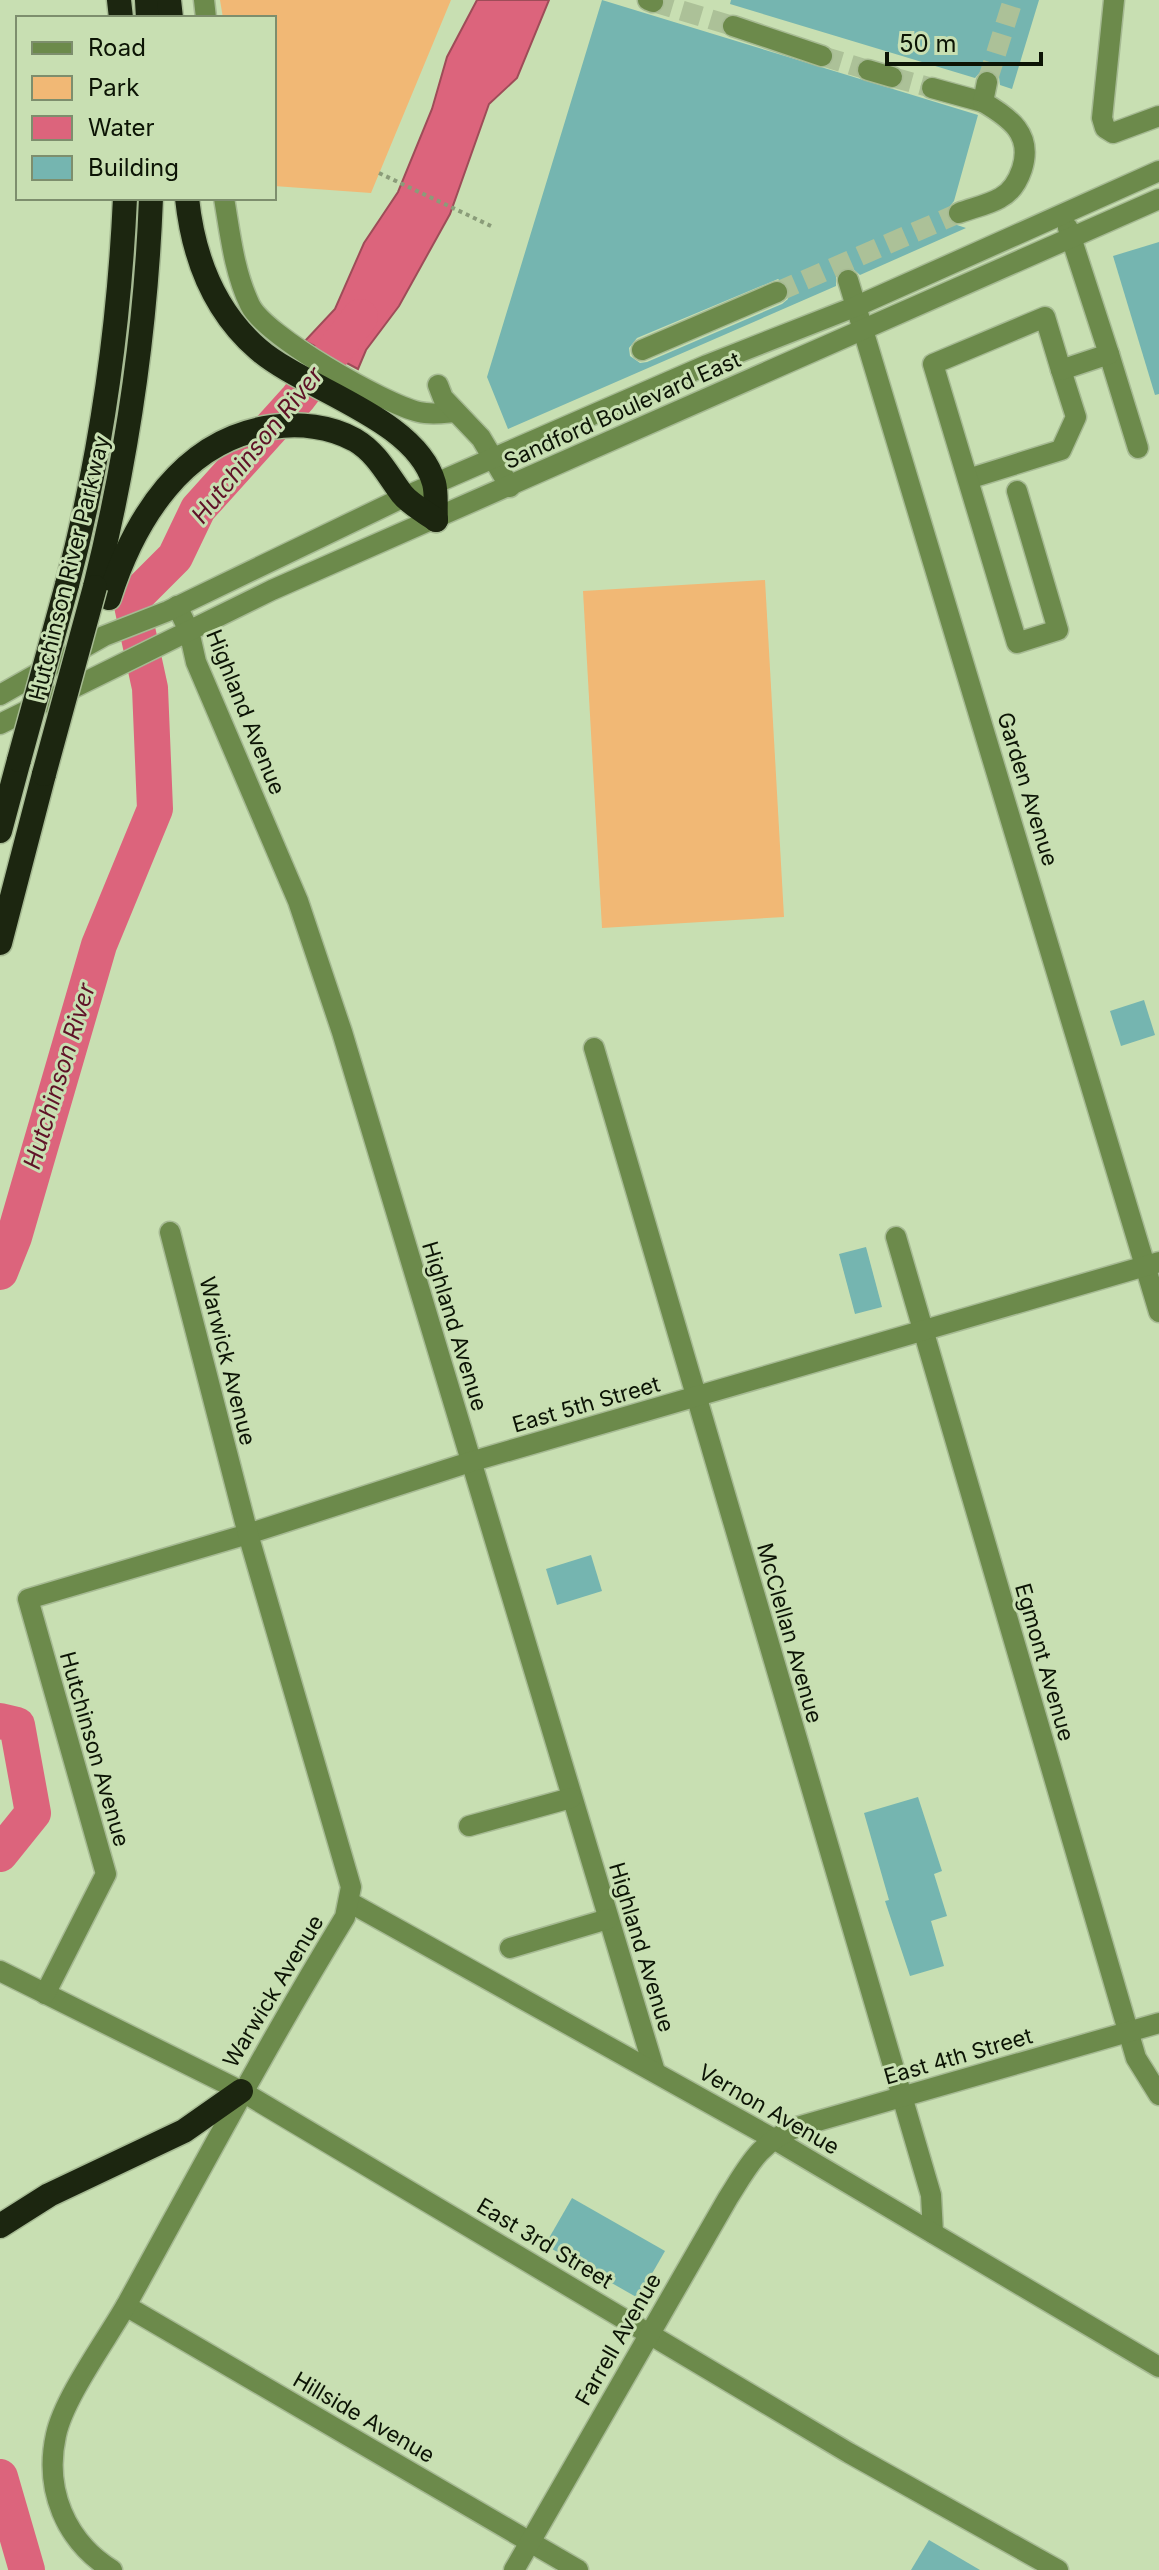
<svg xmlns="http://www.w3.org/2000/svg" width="1159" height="2570" viewBox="0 0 1159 2570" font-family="Inter,sans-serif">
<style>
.green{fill:#f1b875}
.water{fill:#dc647c;stroke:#9e4c58;stroke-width:2}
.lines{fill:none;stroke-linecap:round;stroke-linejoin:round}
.river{stroke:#dc647c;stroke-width:36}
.building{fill:#75b5b0;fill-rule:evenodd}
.minor-tunnel{stroke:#acc198;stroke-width:20;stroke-dasharray:20 10;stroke-linecap:butt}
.minor-casing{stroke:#a6ba93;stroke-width:23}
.highway-casing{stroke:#a6ba93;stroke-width:27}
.path{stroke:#8a9c79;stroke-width:4;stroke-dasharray:4 4;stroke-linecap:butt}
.minor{stroke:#6c8a4b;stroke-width:20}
.highway{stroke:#1c2610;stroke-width:24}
.highway-bridge-casing{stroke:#a6ba93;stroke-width:27;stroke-linecap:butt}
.highway-bridge{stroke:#1c2610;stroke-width:24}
.labels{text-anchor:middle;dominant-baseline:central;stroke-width:6;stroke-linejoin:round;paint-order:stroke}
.street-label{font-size:22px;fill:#0c1405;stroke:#c8dfb2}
.water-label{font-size:24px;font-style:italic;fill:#5f1227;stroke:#c8dfb2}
</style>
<rect width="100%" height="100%" fill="#c8dfb2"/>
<g class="green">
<path d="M220 0H451L371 193 274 186V18H223Z"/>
<path d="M765 580 784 917 602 928 583 591Z"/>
</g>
<path class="water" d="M477 0H549L517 78 489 104 450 214 399 306 366 350 358 369 305 341 335 309 364 243 398 192 432 109 447 57Z"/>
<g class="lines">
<g class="river">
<path d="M0 1272 14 1237 99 945 155 809 150 688 131 601 175 557 198 509 298 398 360 317"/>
<path d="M0 1721 17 1725 33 1813 0 1854"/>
<path d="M0 2477 27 2570"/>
</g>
</g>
<g class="building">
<path d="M602 0 978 115 954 201 946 211 951 223 966 228 860 275 852 268H844L836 276V286L508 429 487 377ZM778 279 789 288 788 299 782 304 647 362 640 363 630 356 629 348 637 338Z"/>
<path d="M731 0H1039L1012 89 1000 85 999 77 990 70H982L975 78 730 4Z"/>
<path d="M1159 242V394L1155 395 1113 256Z"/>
<path d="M1144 1000 1155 1035 1121 1046 1110 1011Z"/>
<path d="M866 1247 882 1307 855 1314 839 1254Z"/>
<path d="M591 1555 602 1591 557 1605 546 1569Z"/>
<path d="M918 1797 942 1871 934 1874 947 1916 931 1921 944 1966 910 1976 885 1901 889 1900 864 1813Z"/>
<path d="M572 2198 665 2251 638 2298 545 2245Z"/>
<path d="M929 2540 980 2570H911Z"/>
</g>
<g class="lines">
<g class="minor-tunnel">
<path d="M653 2 733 26"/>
<path d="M822 56 868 70"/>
<path d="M892 77 932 88"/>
<path d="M987 82 1013 0"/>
<path d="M777 292 959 213"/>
</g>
<defs>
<g id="minor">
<path d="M204 0 206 18"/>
<path d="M648 0 653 2"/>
<path d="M1114 0 1102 118 1105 128 1113 133 1159 116"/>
<path d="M733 26 822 56"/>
<path d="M868 70 892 77"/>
<path d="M932 88 983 102"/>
<path d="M224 198C230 233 234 272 250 305 265 336 384 404 419 412 431 415 443 413 455 412"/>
<path d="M959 213C972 208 988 205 1000 198 1012 192 1018 181 1022 169 1033 134 1010 118 983 102L987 82"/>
<path d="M848 280 1159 1312"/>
<path d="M642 350 777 292"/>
<path d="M1109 354 1138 448"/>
<path d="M438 385 443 398 481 438 510 487"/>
<path d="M968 479 1061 450 1076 417 1061 370"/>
<path d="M1017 491 1058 630 1017 643 933 364 1045 317 1061 370 1109 354 1068 228"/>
<path d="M177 606 189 631 196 662 298 901 342 1032 655 2072"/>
<path d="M0 695 104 636 168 611 404 497 707 365 857 306 1159 171"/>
<path d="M0 724 272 590 1159 199"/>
<path d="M594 1048 931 2195 933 2233"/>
<path d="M896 1237 1136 2058 1159 2095"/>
<path d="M469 1826 571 1798"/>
<path d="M349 1902 772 2138 1159 2367"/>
<path d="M510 1948 608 1919"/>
<path d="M0 1971 241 2091 849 2453 1058 2570"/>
<path d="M45 1994 106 1874 28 1599 248 1534 470 1462 1159 1262"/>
<path d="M126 2306 578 2570"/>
<path d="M112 2570C65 2541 44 2489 56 2435 64 2397 108 2338 128 2302 199 2173 268 2043 345 1917L351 1887 248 1534 170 1232"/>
<path d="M514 2570 728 2198C749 2165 759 2143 797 2127L1159 2023"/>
</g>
<g id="highway">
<path d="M119 0 121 18"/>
<path d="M147 0 148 18"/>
<path d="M169 0 171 18"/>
<path d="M187 198C193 255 213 310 258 349 305 390 416 418 434 483 437 494 435 508 436 520"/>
<path d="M67 585C101 457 119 330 125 198"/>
<path d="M95 587C127 459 146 330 151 198"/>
<path d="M109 598C134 520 183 439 272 427 299 423 330 426 355 440 377 453 387 474 402 494 410 504 425 512 436 520"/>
<path d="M0 831 19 760"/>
<path d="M0 943 44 774"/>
<path d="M0 2226 49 2195 184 2131 241 2091"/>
</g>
</defs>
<use href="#minor" class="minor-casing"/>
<use href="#highway" class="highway-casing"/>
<path class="path" d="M379 173 491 226"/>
<use href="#minor" class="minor"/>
<use href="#highway" class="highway"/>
<defs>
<g id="highway-bridge">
<path d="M19 760 67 585"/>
<path d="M44 774 95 587"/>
</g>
</defs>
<use href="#highway-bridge" class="highway-bridge-casing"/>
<use href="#highway-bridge" class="highway-bridge"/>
</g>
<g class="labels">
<g class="street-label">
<text transform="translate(622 410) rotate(-24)">Sandford Boulevard East</text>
<text transform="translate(69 568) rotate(-76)">Hutchinson River Parkway</text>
<text transform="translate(246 712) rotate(68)">Highland Avenue</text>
<text transform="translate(1028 789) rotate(73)">Garden Avenue</text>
<text transform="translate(455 1326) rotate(73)">Highland Avenue</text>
<text transform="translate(228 1361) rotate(76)">Warwick Avenue</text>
<text transform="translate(586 1404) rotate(-16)">East 5th Street</text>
<text transform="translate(790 1633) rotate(74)">McClellan Avenue</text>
<text transform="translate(1045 1662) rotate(74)">Egmont Avenue</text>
<text transform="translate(95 1749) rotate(74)">Hutchinson Avenue</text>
<text transform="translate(642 1947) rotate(73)">Highland Avenue</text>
<text transform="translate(273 1991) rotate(-59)">Warwick Avenue</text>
<text transform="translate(958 2056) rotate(-16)">East 4th Street</text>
<text transform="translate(769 2109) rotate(30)">Vernon Avenue</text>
<text transform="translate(545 2243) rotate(31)">East 3rd Street</text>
<text transform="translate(618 2339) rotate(-60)">Farrell Avenue</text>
<text transform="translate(364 2417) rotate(30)">Hillside Avenue</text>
</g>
<g class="water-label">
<text transform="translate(257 445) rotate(-51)">Hutchinson River</text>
<text transform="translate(59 1076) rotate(-73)">Hutchinson River</text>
</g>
</g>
<rect x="16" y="16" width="260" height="184" fill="#c8dfb2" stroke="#7d8e6d" stroke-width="2"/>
<rect x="32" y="42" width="40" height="12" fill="#6c8a4b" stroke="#7d8e6d" stroke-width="2"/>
<text x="88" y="56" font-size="24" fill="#0c1405">Road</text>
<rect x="32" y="76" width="40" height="24" fill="#f1b875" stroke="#7d8e6d" stroke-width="2"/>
<text x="88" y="96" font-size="24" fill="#0c1405">Park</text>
<rect x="32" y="116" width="40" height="24" fill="#dc647c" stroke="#7d8e6d" stroke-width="2"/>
<text x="88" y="136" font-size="24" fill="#0c1405">Water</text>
<rect x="32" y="156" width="40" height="24" fill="#75b5b0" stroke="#7d8e6d" stroke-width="2"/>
<text x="88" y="176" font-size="24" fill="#0c1405">Building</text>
<path d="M887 52v12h154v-12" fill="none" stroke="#0c1405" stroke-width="4"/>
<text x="899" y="52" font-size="24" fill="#0c1405" stroke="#c8dfb2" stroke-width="6" paint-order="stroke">50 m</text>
</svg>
